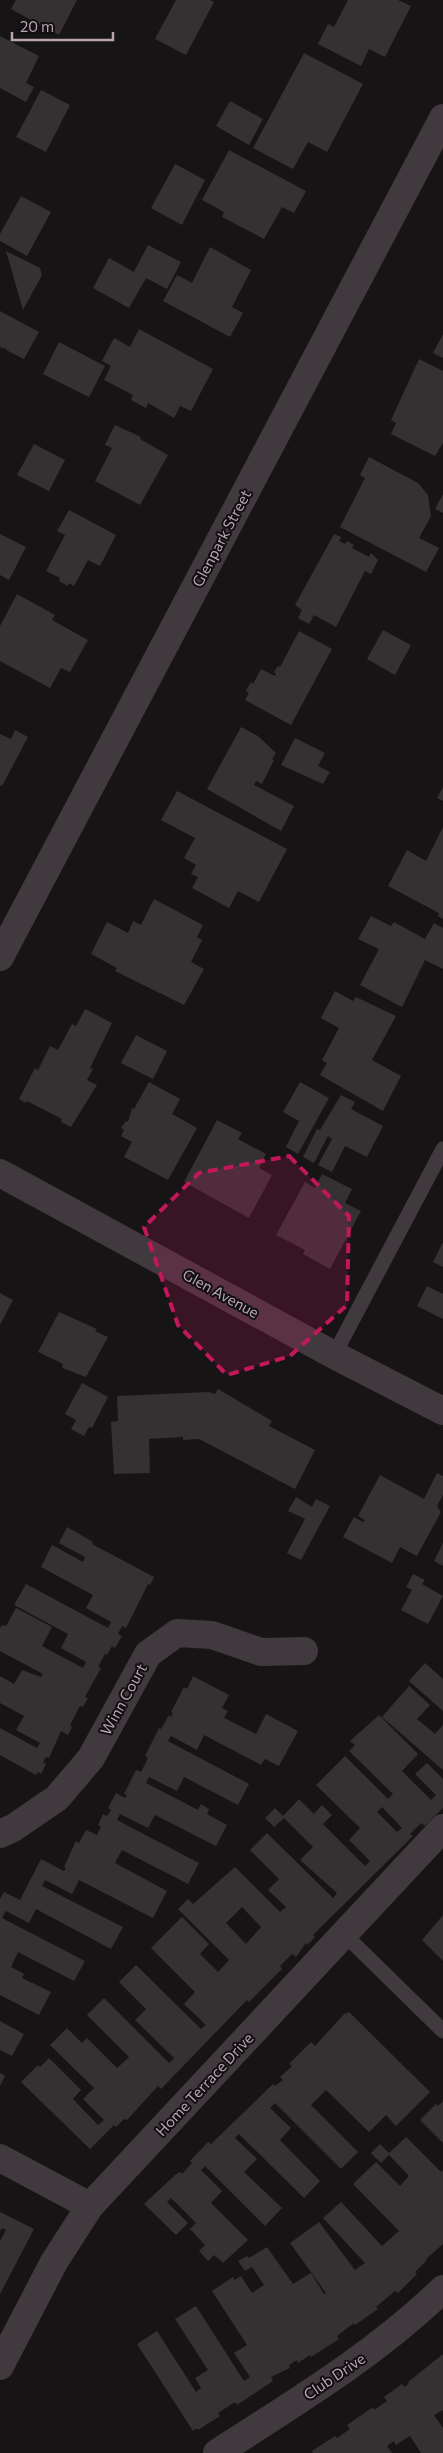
<svg xmlns="http://www.w3.org/2000/svg" width="443" height="2453" viewBox="0 0 443 2453" font-family="Commissioner,sans-serif">
<style>
.building{fill:#353133;fill-rule:evenodd}
.lines{fill:none;stroke-linecap:round;stroke-linejoin:round}
.service{stroke:#40393e;stroke-width:15}
.minor{stroke:#40393e;stroke-width:28}
.marked{fill:#c2185b;fill-opacity:0.2;stroke:#c2185b;stroke-width:4;stroke-dasharray:10 6;stroke-linejoin:round}
.labels{text-anchor:middle;dominant-baseline:central;stroke-width:4;stroke-linejoin:round;paint-order:stroke}
.street-label{font-size:15px;fill:#b8a4b3;stroke:#110f10}
</style>
<rect width="100%" height="100%" fill="#161415"/>
<g class="building">
<path d="M16 0H77L59 35 11 9Z"/>
<path d="M176 0H210L214 2 186 55 155 39Z"/>
<path d="M348 0H398L411 6 385 57 369 49 361 66 318 44 328 24 334 27Z"/>
<path d="M0 36 39 56 26 83 34 87 26 102 0 88Z"/>
<path d="M304 53 363 84 327 152 308 142 293 169 253 148Z"/>
<path d="M41 90 70 105 46 152 16 137Z"/>
<path d="M230 101 263 119 249 145 216 126Z"/>
<path d="M229 150 306 191 294 213 282 207 264 239 222 217 224 212 202 200Z"/>
<path d="M175 164 205 180 182 225 151 208Z"/>
<path d="M21 196 51 212 27 256 0 241V234Z"/>
<path d="M148 245 181 262 167 289 146 278 129 308 93 288 109 258 134 272Z"/>
<path d="M210 247 251 270 232 307 243 313 230 337 163 301 177 275 192 283Z"/>
<path d="M6 251 40 268 42 275 23 310Z"/>
<path d="M0 311 39 332 24 359 6 350V347L5 349 0 347Z"/>
<path d="M139 329 213 369 191 411 180 406 174 418 148 403 146 408 131 400 133 395 104 380 111 366 102 361 114 338 130 347Z"/>
<path d="M443 334V358L433 353Z"/>
<path d="M59 342 105 366 89 397 43 374Z"/>
<path d="M419 359 443 371V443L435 456 391 434 396 423 391 420Z"/>
<path d="M115 425 141 437 140 439 168 455 140 505 95 481 112 448 105 445Z"/>
<path d="M34 444 65 460 49 491 17 475Z"/>
<path d="M369 457 418 483 428 495 431 516 419 538 439 548 426 572 340 527 365 478 360 475Z"/>
<path d="M443 494V513L435 509Z"/>
<path d="M69 510 116 535 100 566 88 560 74 586 69 583 68 586 59 581 60 578 46 571 65 535 57 531Z"/>
<path d="M0 534 26 547 9 580 0 575Z"/>
<path d="M334 534 341 537 339 541 345 544 347 541 354 545 352 548 369 557 371 553 378 560 371 574 365 571 336 627 314 615 309 624 298 618 302 610 295 605Z"/>
<path d="M17 594 55 615 52 620 88 640 70 672 61 668 50 688 0 661V626Z"/>
<path d="M383 630 411 645 395 675 367 659Z"/>
<path d="M299 631 332 649 291 725 245 700 249 693 246 691 251 682 253 684 261 669 275 676 276 674 274 672 278 666 280 667Z"/>
<path d="M241 727 258 736 276 753 272 759 274 760 262 784 256 781 254 785 294 806 281 831 207 789Z"/>
<path d="M15 730 28 737 2 786 0 785V734L11 739Z"/>
<path d="M295 738 325 753 318 766 330 772 323 784 281 765Z"/>
<path d="M443 787V801L437 798Z"/>
<path d="M177 791 287 849 259 902 238 891 229 908 192 888 198 877 191 874 196 865 184 858 195 838 161 820Z"/>
<path d="M443 827V919L438 916 439 913 388 886 407 850 426 861Z"/>
<path d="M154 899 203 925 197 937 202 940 191 962 204 969 184 1005 115 971 117 968 91 954 107 922 128 933 133 921 141 925Z"/>
<path d="M371 916 391 926 394 922 425 939 434 923 443 928V969L425 960 402 1007 360 985 379 949 358 939Z"/>
<path d="M335 991 353 1001 356 997 396 1016 372 1060 401 1076 383 1111 320 1075 327 1063 322 1060 339 1028 321 1018Z"/>
<path d="M85 1009 112 1023 90 1068 93 1069 87 1080 97 1085 71 1127 61 1122 62 1119 27 1101 26 1103 19 1099 35 1068 38 1070 50 1046 58 1050 72 1024 76 1026Z"/>
<path d="M136 1035 167 1051 153 1079 121 1063Z"/>
<path d="M149 1082 180 1099 172 1114 197 1128 168 1180 124 1157 132 1142 121 1136 124 1130 121 1128 126 1121 128 1122 132 1108 134 1109Z"/>
<path d="M300 1082 329 1098 298 1154 286 1147 299 1121 283 1112Z"/>
<path d="M341 1095 355 1102 351 1109 383 1126 367 1157 345 1146 332 1172 318 1165 332 1139 328 1136 314 1163 303 1157 317 1129 320 1130Z"/>
<path d="M217 1120 242 1133 238 1139 266 1154 259 1168 272 1175 249 1218 184 1182Z"/>
<path d="M322 1174 352 1189 345 1203 361 1211 330 1269 303 1254 305 1250 276 1235 305 1182 315 1188Z"/>
<path d="M443 1242V1267L433 1262Z"/>
<path d="M427 1286 443 1294V1319L417 1306Z"/>
<path d="M0 1293 13 1300 0 1325Z"/>
<path d="M59 1312 97 1329 95 1331 108 1337 86 1377 62 1368 63 1364 38 1352Z"/>
<path d="M82 1383 108 1397 92 1428 89 1427 84 1436 71 1429 76 1420 65 1414Z"/>
<path d="M218 1389 272 1421 269 1426 315 1450 295 1489 199 1439 183 1440V1437L149 1439 150 1473 114 1474 111 1422 118 1421 117 1396 209 1392 215 1394Z"/>
<path d="M437 1473 443 1476V1495L437 1506 441 1512 417 1556 400 1547 392 1563 343 1537 354 1517 363 1522 365 1520 358 1516 380 1475 424 1499Z"/>
<path d="M296 1497 312 1507 316 1499 330 1506 301 1560 287 1553 305 1519 288 1511Z"/>
<path d="M67 1527 93 1542 92 1544 154 1577 150 1585 148 1584 126 1628 122 1626 118 1634 122 1636 115 1648 112 1646 107 1655 105 1654 98 1667 101 1668 85 1697 88 1698 83 1707 80 1706 70 1725 72 1727 68 1735 61 1731 49 1758 46 1757 43 1762 46 1764 41 1774 38 1772 36 1775 0 1755V1728L37 1748 40 1743 16 1730 24 1716 0 1703V1676L14 1684 22 1670 41 1677 43 1674 0 1651V1628L2 1625 6 1626 16 1608 52 1627 42 1646 83 1668 86 1662 61 1648 68 1634 14 1605 26 1584 108 1628 111 1622 86 1608 93 1595 41 1567 52 1545 83 1562 85 1557 59 1543Z"/>
<path d="M443 1543V1566L434 1561Z"/>
<path d="M413 1574 425 1580 422 1584 443 1596 428 1624 401 1610 412 1590 406 1587Z"/>
<path d="M425 1663 443 1679V1711L409 1681Z"/>
<path d="M193 1676 229 1695 222 1708 228 1711 224 1718 256 1734 266 1714 298 1731 279 1766 265 1759 261 1765 204 1735 197 1750 171 1736 168 1741 249 1784 238 1805 184 1777 177 1791 149 1777 146 1783 198 1810 201 1804 209 1809 207 1814 227 1825 216 1846 155 1815 148 1828 120 1814 117 1820 199 1863 188 1884 122 1850 115 1863 167 1891 153 1918 79 1880 72 1894 45 1880 42 1886 123 1927 111 1949 36 1909 29 1923 6 1911 2 1918 85 1961 74 1981 18 1952 11 1967 24 1974 22 1978 51 1992 39 2015 0 1995V1899L4 1892 20 1900 41 1859 64 1871 66 1868 64 1867 76 1841 79 1843 86 1830 97 1835 101 1827 98 1825 103 1814 107 1816 111 1810 108 1808 116 1793 125 1798 127 1795 124 1794 136 1770 141 1772 148 1758 145 1756 159 1728 161 1729 169 1715 171 1717 173 1713 171 1712 184 1687 187 1689Z"/>
<path d="M409 1686 430 1705 417 1719 435 1734 443 1725V1770L382 1717Z"/>
<path d="M379 1715 418 1754 402 1771 431 1800 436 1795 415 1774 427 1763 443 1779V1808L425 1826 421 1823 410 1834 413 1836 313 1935 315 1937 307 1945 306 1943 296 1957 292 1954 280 1966 282 1969 249 2002 247 2000 161 2089 158 2086 127 2120 124 2119 116 2127 114 2125 90 2149 21 2082 38 2065 40 2067 49 2058 81 2090 73 2099 98 2125 104 2120 83 2099 94 2088 50 2045 67 2028 82 2043 87 2038 117 2068 129 2057 87 2015 104 1998 169 2063 174 2058 135 2020 146 2009 119 1982 136 1965 201 2029 206 2025 184 2004 195 1992 151 1948 182 1917 209 1944 200 1954 218 1972 229 1960 178 1909 188 1899 193 1904 235 1867 280 1912 286 1907 268 1890 279 1879 250 1850 267 1833 333 1898 337 1893 300 1860 313 1847 284 1818 274 1827 265 1818 275 1808 283 1816 299 1799 314 1814 322 1805 332 1815 323 1824 365 1866 370 1861 349 1840 360 1828 316 1785 345 1756 388 1799 393 1794 349 1751 355 1745 350 1741ZM382 1807 402 1828 397 1832 377 1812ZM242 1907 261 1927 246 1944 226 1923Z"/>
<path d="M443 1915V1961L422 1940Z"/>
<path d="M349 2012 430 2092 396 2126 386 2115 369 2132 326 2090 311 2105 358 2152 341 2169 275 2103 270 2108 291 2128 280 2140 320 2181 304 2198 239 2134 235 2138 257 2159 244 2172 282 2208 265 2226 205 2166 201 2170 222 2191 211 2203 248 2240 223 2263 214 2255 208 2261 199 2251 205 2245 190 2229 196 2223 171 2198 167 2202 188 2223 176 2235 144 2204 175 2175 180 2172 182 2174 192 2163 190 2161 208 2142 211 2144 273 2084 275 2086 283 2080 280 2077 292 2066 289 2064 311 2042 315 2046 345 2013 346 2014Z"/>
<path d="M0 2021 24 2034 12 2056 0 2050Z"/>
<path d="M0 2073 5 2076 0 2086Z"/>
<path d="M443 2101V2143L420 2120 436 2104 438 2106Z"/>
<path d="M406 2137 441 2172 443 2170V2244L426 2259 427 2260 415 2272 417 2274 398 2293 395 2291 376 2307 378 2309 355 2325 354 2323 337 2336 339 2339 311 2357 310 2355 298 2363 297 2360 289 2365 290 2368 271 2377 273 2381 237 2405 235 2402 218 2413 220 2416 198 2430 197 2428 193 2431 137 2344 157 2331 196 2392 201 2388 195 2378 208 2370 175 2319 196 2306 244 2381 250 2377 234 2353 247 2345 212 2291 233 2277 234 2280 241 2276 252 2293 264 2285 252 2267 245 2271 238 2261 247 2256 249 2258 267 2247 293 2284 311 2273 324 2294 326 2293 290 2243 319 2222 355 2270 365 2263 323 2218 341 2202 382 2246 399 2231 353 2184 376 2162 400 2186 409 2176 389 2155 381 2163 371 2153 380 2144 389 2153Z"/>
<path d="M0 2212 34 2229 0 2294V2241L6 2230 2 2228 0 2231Z"/>
<path d="M443 2354V2410L434 2415 443 2428V2453H421L410 2436 396 2445 394 2441 387 2446 392 2453H313L312 2451 335 2436 337 2438 350 2429 347 2425 373 2407 374 2410 387 2401 384 2397 402 2384 404 2387 409 2384 408 2382Z"/>
</g>
<g class="lines">
<g class="service">
<path d="M334 1355 443 1149"/>
<path d="M344 1934 443 2031"/>
</g>
<g class="minor">
<path d="M0 957 443 118"/>
<path d="M0 1173 334 1355 443 1411"/>
<path d="M0 1834 13 1828 57 1798 91 1758 148 1654 177 1633 212 1635 261 1652 304 1651"/>
<path d="M0 2158 90 2206"/>
<path d="M0 2366 54 2262 90 2206 443 1828"/>
<path d="M217 2453C296 2402 376 2354 443 2289"/>
</g>
</g>
<path class="marked" d="M289 1156 349 1216 347 1305 290 1356 227 1375 178 1325 144 1227 199 1173Z"/>
<g class="labels">
<g class="street-label">
<text transform="translate(221 538) rotate(-62)">Glenpark Street</text>
<text transform="translate(221 1293) rotate(29)">Glen Avenue</text>
<text transform="translate(123 1699) rotate(-61)">Winn Court</text>
<text transform="translate(204 2084) rotate(-47)">Home Terrace Drive</text>
<text transform="translate(334 2376) rotate(-34)">Club Drive</text>
</g>
</g>
<path d="M12 32v8h101v-8" fill="none" stroke="#b8a4b3" stroke-width="2.5"/>
<text x="20" y="32" font-size="15" fill="#b8a4b3" stroke="#110f10" stroke-width="4" paint-order="stroke">20 m</text>
</svg>
